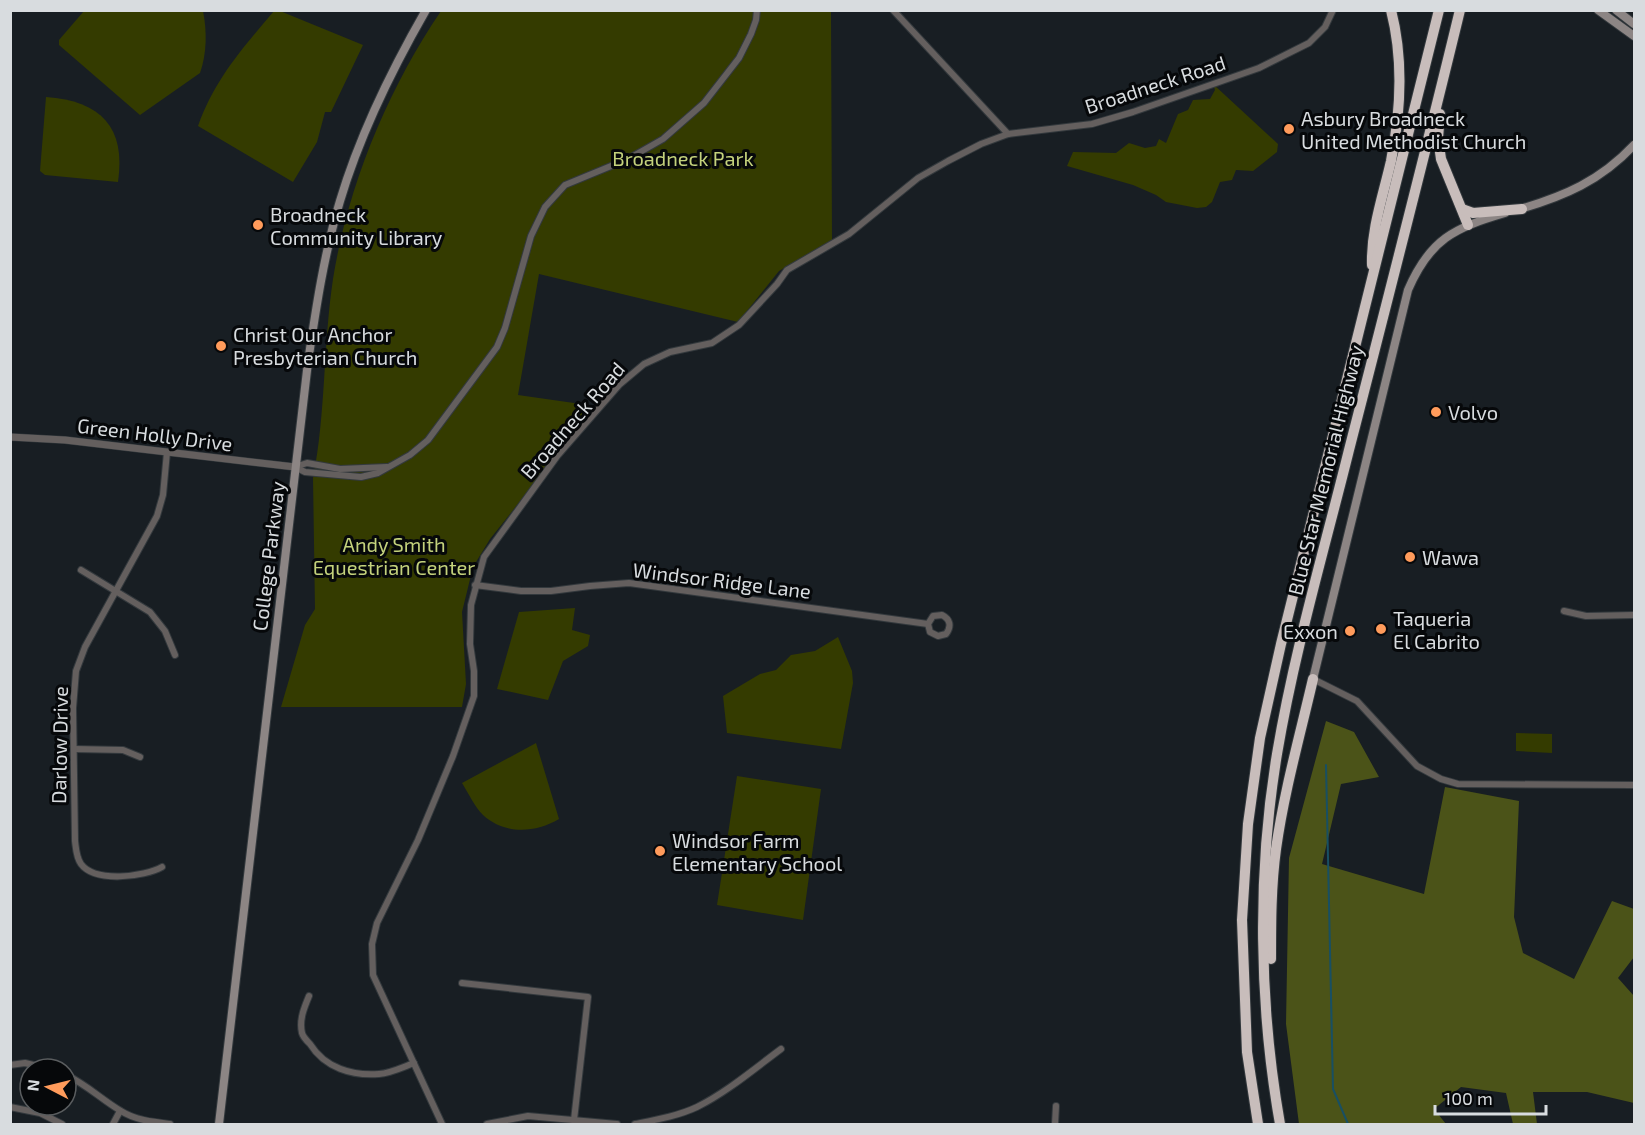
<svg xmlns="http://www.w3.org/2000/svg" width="1645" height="1135" viewBox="0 0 1645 1135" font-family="'Exo 2',sans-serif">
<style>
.green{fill:#343b00}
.forest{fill:#4b5318}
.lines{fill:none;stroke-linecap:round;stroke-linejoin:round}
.stream{stroke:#184f63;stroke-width:2}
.minor-casing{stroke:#33393d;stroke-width:8}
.tertiary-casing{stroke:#33393d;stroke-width:8}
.secondary-casing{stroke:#33393d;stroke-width:10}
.motorway-casing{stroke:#33393d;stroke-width:12}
.minor{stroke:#645f5e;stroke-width:6}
.tertiary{stroke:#645f5e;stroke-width:7}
.secondary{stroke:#8c8584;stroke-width:8}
.motorway{stroke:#c8bdbb;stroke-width:10}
.poi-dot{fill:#ff9b5b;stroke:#06080a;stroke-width:2}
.labels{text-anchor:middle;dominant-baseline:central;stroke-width:6;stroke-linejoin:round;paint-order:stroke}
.street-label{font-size:20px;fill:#d8dcdf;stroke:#06080a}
.poi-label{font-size:20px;fill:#d8dcdf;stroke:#06080a;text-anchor:start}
.park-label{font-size:20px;fill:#c4d27c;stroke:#06080a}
</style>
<rect width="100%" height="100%" fill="#181e23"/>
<g class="green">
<path d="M203 11C207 31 207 53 200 73L140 115 59 45V40L84 11Z"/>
<path d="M274 11H280L363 45 331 112H325L317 142 293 182 198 126C215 79 242 49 274 11Z"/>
<path d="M441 11H831L832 240 779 271 738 322 539 274 518 395 581 404 592 411 490 539 473 567 462 612 466 684 462 707H281L305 625 315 609 313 478C326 413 323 345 333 279 348 185 388 89 441 11Z"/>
<path d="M1213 84 1278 144 1277 152 1253 171 1236 170 1232 180 1220 182 1212 202 1206 207 1197 208 1166 202 1156 195 1133 185 1067 166 1073 152 1116 153 1129 143 1145 148 1156 146 1159 139 1166 143 1178 114 1188 110 1193 100 1210 99 1215 90Z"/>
<path d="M46 97C101 101 126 127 118 182L45 175 40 171Z"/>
<path d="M575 608 572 630 590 635 588 646 563 661 548 700 497 689 519 612Z"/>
<path d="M838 637 852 671 853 683 841 749 727 733 723 696 760 674 776 670 791 655 815 651Z"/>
<path d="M1516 733 1552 734V753L1516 751Z"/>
<path d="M536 743 559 819C535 833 505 835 483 815 474 806 469 794 462 783Z"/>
<path d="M737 776 821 789 803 920 717 905Z"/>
</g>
<path class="forest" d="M1326 721 1354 732 1379 777 1341 784 1322 864 1424 894 1445 787 1519 801 1514 917 1523 953 1574 979 1612 901 1634 909V957L1618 978 1634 996V1103L1587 1092H1533L1537 1124H1513L1506 1093 1461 1087 1434 1109 1446 1124H1299L1286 1024 1289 858Z"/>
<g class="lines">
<path class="stream" d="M1326 765 1333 1089 1348 1124"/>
<defs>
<g id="minor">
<path d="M893 10 1008 134"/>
<path d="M295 467 305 472 361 477 378 473 410 455 428 440 497 347 505 328 531 236 545 207 565 185 628 159 663 139 704 103 739 58 751 34 756 20 757 10"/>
<path d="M295 467 307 463 340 469 387 467"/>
<path d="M81 570 150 612 165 631 175 655"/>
<path d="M475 585 521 591H551L590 586 629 583 928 624 930 632 938 636 946 634C952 626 950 619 942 615L933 616 928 624"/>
<path d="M1564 611 1586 616 1634 615"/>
<path d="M1313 679 1357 701 1417 766 1441 779 1458 784 1634 785"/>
<path d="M74 749 123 750 140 757"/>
<path d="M162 867C144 877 95 883 81 864 76 857 76 848 75 841L73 708 76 671 85 647 157 516 163 495 167 452"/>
<path d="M462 983 588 997 574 1120"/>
<path d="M309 996C304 1008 299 1020 302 1033 303 1037 307 1041 310 1044 325 1068 352 1076 379 1074 391 1073 403 1067 414 1063"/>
<path d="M10 1065 25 1063 50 1069"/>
<path d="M66 1075C86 1084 102 1100 121 1111 135 1120 153 1122 170 1124"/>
<path d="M10 1107 40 1113 62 1124"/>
<path d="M113 1124 120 1111"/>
<path d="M442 1124 373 975 372 944 377 923 418 840 453 756 474 696V671L470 644 471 605 484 557 558 455 619 385 644 364 670 352 712 343 739 325 777 284 787 270 849 234 918 178 948 161 981 144 1008 134 1092 124 1133 112 1259 68 1309 43 1325 27 1333 10"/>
<path d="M487 1124 528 1116 617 1124"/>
<path d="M635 1124C655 1120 678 1116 697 1107 727 1092 754 1069 781 1049"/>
<path d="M1055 1124 1056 1106"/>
</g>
<path id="tertiary" d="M10 437 65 440 295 467"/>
<g id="secondary">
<path d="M1598 10 1634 36"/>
<path d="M1616 10 1634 24"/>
<path d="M1517 210C1565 196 1600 181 1634 145"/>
<path d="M1313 679 1408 290C1430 239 1454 228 1505 213"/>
<path d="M219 1124 308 362C316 308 324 254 340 201 360 134 391 71 426 10"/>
</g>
<g id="motorway">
<path d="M1440 114 1438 138 1441 159 1468 225"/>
<path d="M1462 209 1473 213 1522 209"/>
<path d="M1372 265C1371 229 1383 196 1391 161 1401 111 1404 61 1391 10"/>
<path d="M1271 959C1271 923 1271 886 1276 849 1284 792 1300 735 1313 679"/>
<path d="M1258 1124 1247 1052 1242 920 1248 824 1260 738 1281 644 1439 10"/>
<path d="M1280 1124C1259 1005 1257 874 1277 754 1294 653 1323 554 1348 454 1386 306 1424 159 1460 10"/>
</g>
</defs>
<use href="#minor" class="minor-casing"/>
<use href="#tertiary" class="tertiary-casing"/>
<use href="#secondary" class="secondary-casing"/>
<use href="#motorway" class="motorway-casing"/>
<use href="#minor" class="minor"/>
<use href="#tertiary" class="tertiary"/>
<use href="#secondary" class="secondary"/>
<use href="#motorway" class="motorway"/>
</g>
<g class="poi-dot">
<circle cx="1289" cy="129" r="6"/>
<circle cx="258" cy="225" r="6"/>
<circle cx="221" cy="346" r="6"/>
<circle cx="1436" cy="412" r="6"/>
<circle cx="1410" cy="557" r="6"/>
<circle cx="1381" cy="629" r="6"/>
<circle cx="1350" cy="631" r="6"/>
<circle cx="660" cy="851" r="6"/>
</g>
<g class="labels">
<g class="street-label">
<text transform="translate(1155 84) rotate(-18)">Broadneck Road</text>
<text transform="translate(572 420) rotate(-49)">Broadneck Road</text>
<text transform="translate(155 434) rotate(7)">Green Holly Drive</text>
<text transform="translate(1325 470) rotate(-76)">Blue Star Memorial Highway</text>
<text transform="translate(268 556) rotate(-83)">College Parkway</text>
<text transform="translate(722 580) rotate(7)">Windsor Ridge Lane</text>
<text transform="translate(59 745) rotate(-89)">Darlow Drive</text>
</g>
<g class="poi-label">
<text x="1301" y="118">Asbury Broadneck<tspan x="1301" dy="23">United Methodist Church</tspan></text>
<text x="270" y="214">Broadneck<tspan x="270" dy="23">Community Library</tspan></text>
<text x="233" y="334">Christ Our Anchor<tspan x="233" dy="23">Presbyterian Church</tspan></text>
<text x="1448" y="412">Volvo</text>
<text x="1422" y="557">Wawa</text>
<text x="1393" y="618">Taqueria<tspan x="1393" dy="23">El Cabrito</tspan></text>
<text x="1338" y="631" text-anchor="end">Exxon</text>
<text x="672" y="840">Windsor Farm<tspan x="672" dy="23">Elementary School</tspan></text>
</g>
<g class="park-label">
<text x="683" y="158">Broadneck Park</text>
<text x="394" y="544">Andy Smith<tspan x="394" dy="23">Equestrian Center</tspan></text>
</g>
</g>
<rect width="1645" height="1135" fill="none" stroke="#d8dcdf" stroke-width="24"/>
<g transform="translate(48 1087) rotate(277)"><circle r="28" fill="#06080a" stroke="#5a5d5f" stroke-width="1.5"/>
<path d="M0-4.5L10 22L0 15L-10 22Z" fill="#ff9b5b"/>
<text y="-9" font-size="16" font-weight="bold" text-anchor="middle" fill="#d8dcdf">N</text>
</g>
<path d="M1435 1105v9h111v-9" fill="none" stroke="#d8dcdf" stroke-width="3"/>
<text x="1444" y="1105" font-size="18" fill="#d8dcdf" stroke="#06080a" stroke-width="4.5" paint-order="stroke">100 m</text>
</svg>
